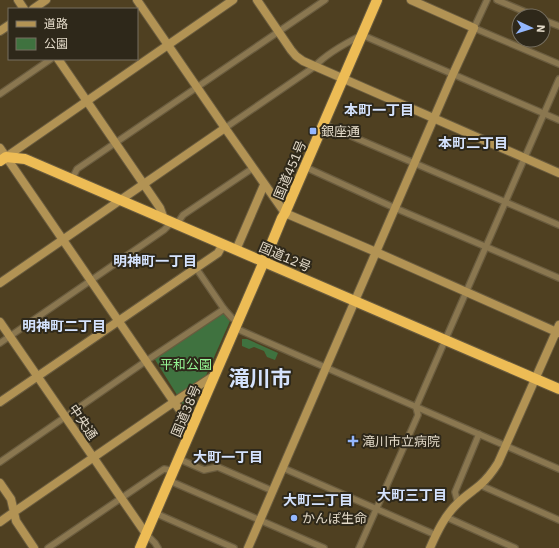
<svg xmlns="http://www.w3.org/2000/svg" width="559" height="548" viewBox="0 0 559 548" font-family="'IBM Plex Sans','Noto Sans JP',sans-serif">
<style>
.green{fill:#3f723f}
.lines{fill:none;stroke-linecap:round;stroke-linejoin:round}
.street-casing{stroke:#6a5c3f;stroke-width:8}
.secondary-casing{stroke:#6a5c3f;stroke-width:10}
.highway-casing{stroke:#6a5c3f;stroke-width:12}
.street{stroke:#8a7750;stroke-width:5.5}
.secondary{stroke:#b29354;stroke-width:8}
.highway{stroke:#edbc55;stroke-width:10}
.poi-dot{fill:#94b7fd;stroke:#2e281a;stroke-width:1.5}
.labels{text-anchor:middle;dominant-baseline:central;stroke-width:4;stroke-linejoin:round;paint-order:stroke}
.poi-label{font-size:13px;fill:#e3dac9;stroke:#2e281a;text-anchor:start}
.street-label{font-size:13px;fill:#e3dac9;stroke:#2e281a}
.park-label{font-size:13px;fill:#96f895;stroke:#2e281a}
.neighbourhood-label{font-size:14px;font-weight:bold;fill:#d4e2fd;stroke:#2e281a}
.town-label{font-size:21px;font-weight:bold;fill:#d4e2fd;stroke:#2e281a}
</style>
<rect width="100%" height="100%" fill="#4f4021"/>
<g class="green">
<path d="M223 312 230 321 189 414 154 358Z"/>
<path d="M242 339H247L278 353 275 360 267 357 264 351 254 347 249 349 242 346Z"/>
</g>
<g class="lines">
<defs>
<g id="street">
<path d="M487 0 474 28 559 64"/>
<path d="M497 0 535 16"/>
<path d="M543 20 559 26"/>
<path d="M0 94 51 59"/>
<path d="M323 124 414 163 559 225"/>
<path d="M225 128 314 67C327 53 346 43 362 35L559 120"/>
<path d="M305 167 395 208 559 278"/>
<path d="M72 179 77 169 325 0"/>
<path d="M177 224 183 215 253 168"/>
<path d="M196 268 224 309 232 318 238 322"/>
<path d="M235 328 559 469"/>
<path d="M0 343 164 230 172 222"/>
<path d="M179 459 204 470 218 467 220 468 273 491"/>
<path d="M0 462 146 361 224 309"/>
<path d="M283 468 436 535"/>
<path d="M170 481 324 548"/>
<path d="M480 485 559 520"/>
<path d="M458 503 455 492 479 434"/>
<path d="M155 513 234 548"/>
<path d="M446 517 515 548"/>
<path d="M146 534 155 543 158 548"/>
<path d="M48 548 164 469 174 471"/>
<path d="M359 548 418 415 416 407 559 79"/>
</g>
<g id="secondary">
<path d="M18 0 24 9"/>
<path d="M137 0 225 128 285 213 376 252 559 333"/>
<path d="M257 0 291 50 296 56 303 61 559 173"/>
<path d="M33 9 46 0"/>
<path d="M0 31 9 25"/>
<path d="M58 59 160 208 164 219"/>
<path d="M0 148 174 402 192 427"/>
<path d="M6 157 233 0"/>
<path d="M236 250 264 185"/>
<path d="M0 283 225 128"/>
<path d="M0 322 146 534"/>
<path d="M0 402 196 268 218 253 223 244"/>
<path d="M0 483 11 499 14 512 0 522"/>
<path d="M34 548 16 521 14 512 174 402 215 375"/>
<path d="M248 548 453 74 474 28 411 0"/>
<path d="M430 548C437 532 445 515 458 503 465 496 473 491 480 485 487 479 493 471 498 463L559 325"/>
</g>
<g id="highway">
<path d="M0 161 6 157 25 159 559 389"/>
<path d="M140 548 268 252 282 218 285 213 377 0"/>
</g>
</defs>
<use href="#street" class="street-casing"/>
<use href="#secondary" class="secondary-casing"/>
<use href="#highway" class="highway-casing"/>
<use href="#street" class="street"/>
<use href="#secondary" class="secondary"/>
<use href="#highway" class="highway"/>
</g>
<g class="poi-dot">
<rect x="309" y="127" width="8" height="8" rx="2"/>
<path d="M351 435h4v4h4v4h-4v4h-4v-4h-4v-4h4z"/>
<circle cx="294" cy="518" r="4"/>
</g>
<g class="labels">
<g class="poi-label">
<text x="321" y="131">銀座通</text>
<text x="362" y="441">滝川市立病院</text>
<text x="302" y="518">かんぽ生命</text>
</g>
<g class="street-label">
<text transform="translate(290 170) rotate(-67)">国道451号</text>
<text transform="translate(285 257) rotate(23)">国道12号</text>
<text transform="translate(186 411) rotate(-67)">国道38号</text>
<text transform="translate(83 422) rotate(56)">中央通</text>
</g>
<g class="park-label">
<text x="186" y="364">平和公園</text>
</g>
<g class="neighbourhood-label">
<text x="379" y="110">本町一丁目</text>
<text x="473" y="143">本町二丁目</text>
<text x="155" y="261">明神町一丁目</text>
<text x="64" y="326">明神町二丁目</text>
<text x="228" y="457">大町一丁目</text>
<text x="412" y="495">大町三丁目</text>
<text x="318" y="500">大町二丁目</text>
</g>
<g class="town-label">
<text x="260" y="378">滝川市</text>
</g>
</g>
<rect x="8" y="8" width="130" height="52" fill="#2e281a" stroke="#766f60"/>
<rect x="16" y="21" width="20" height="6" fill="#b29354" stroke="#766f60"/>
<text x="44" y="28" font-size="12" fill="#e3dac9">道路</text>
<rect x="16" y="38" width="20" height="12" fill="#3f723f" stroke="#766f60"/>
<text x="44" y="48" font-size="12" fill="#e3dac9">公園</text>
<g transform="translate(531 28) rotate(94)"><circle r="19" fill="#2e281a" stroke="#766f60"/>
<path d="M0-3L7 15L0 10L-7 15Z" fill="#94b7fd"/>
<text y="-6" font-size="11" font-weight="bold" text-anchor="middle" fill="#e3dac9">N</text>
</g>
</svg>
